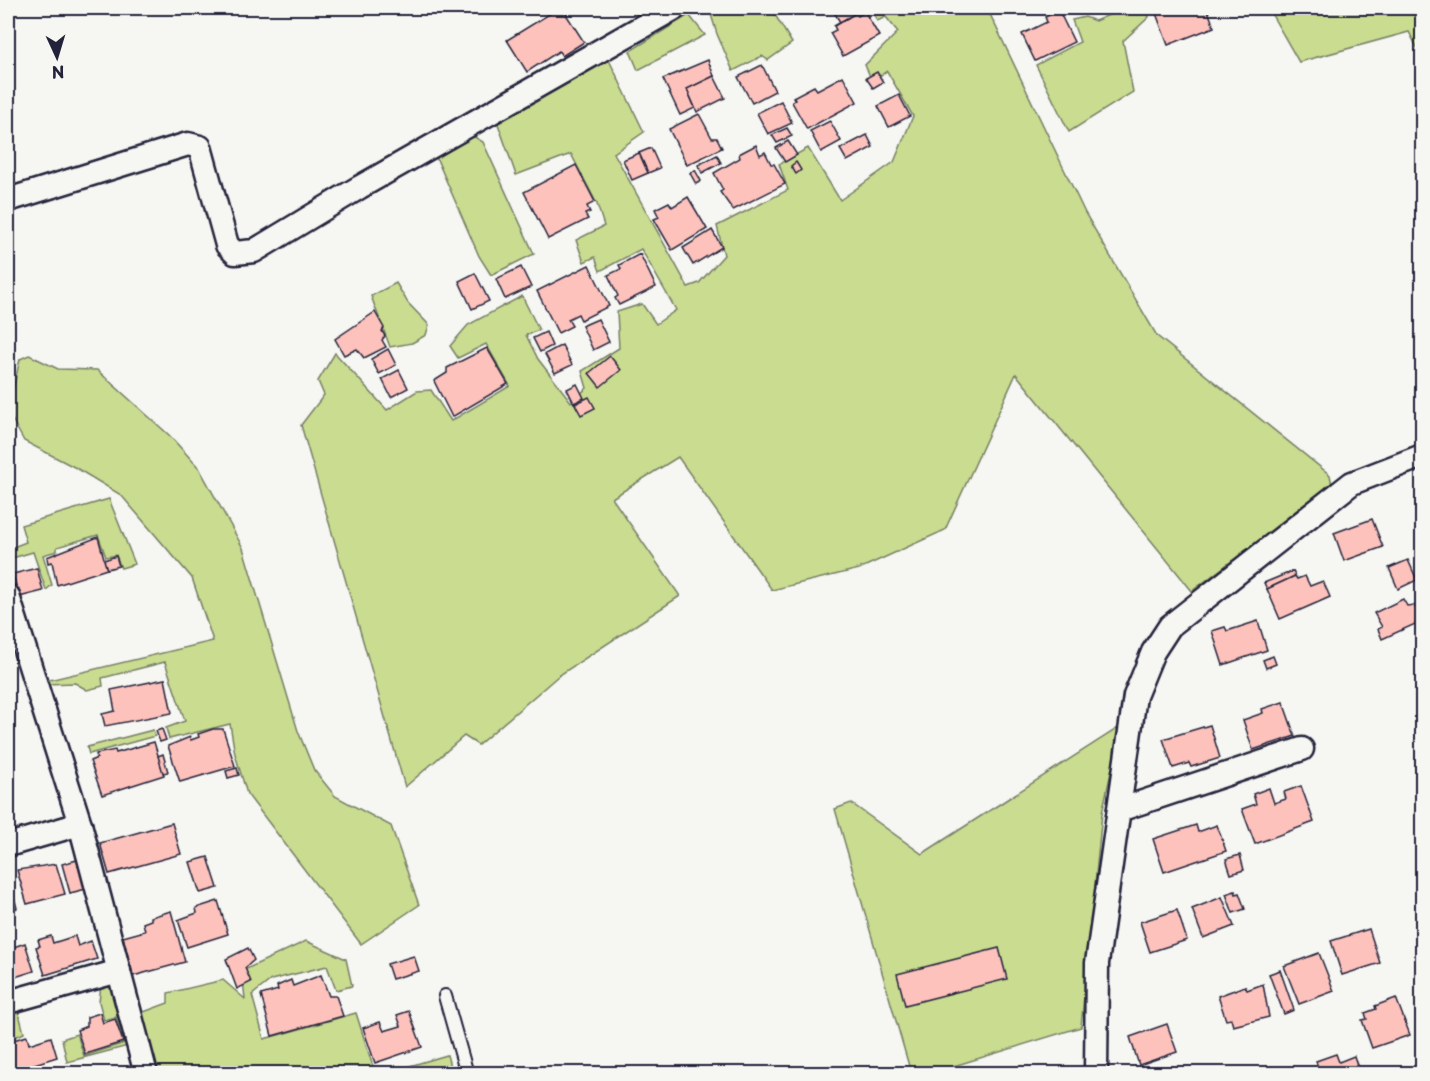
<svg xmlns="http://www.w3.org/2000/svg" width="1430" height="1081" viewBox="0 0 1430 1081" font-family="'Playpen Sans',sans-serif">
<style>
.green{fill:#c9dc90;stroke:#767f66;stroke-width:1.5}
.building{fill:#fec2bc;stroke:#22223b;stroke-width:1.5}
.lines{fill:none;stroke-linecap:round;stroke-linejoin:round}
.service-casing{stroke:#22223b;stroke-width:16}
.minor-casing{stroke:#22223b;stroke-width:27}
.service{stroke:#f6f6f2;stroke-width:12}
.minor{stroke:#f6f6f2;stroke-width:22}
</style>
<rect width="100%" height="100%" fill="#f6f6f2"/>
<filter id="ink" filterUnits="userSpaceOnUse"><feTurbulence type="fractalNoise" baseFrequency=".0167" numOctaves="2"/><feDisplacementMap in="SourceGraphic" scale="12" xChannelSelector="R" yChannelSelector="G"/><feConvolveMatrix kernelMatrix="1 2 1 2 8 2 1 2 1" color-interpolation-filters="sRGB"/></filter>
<g filter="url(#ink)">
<g class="green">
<path d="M709 8H771L792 43 768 60 762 56 733 71 717 34Z"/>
<path d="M871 8H987L1085 213 1157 336 1330 475 1332 485 1192 591 1016 374 945 530 859 569 772 590 678 457 612 498 680 596 558 676 478 745 464 736 405 787 301 425 324 395 318 381 335 353 387 410 417 391 431 390 451 421 510 386 486 344 458 358 450 346 468 325 522 296 539 330 526 335 538 359 571 402 587 388 582 371 619 348 617 312 642 304 656 324 676 310 641 249 600 271 595 257 584 262 576 240 604 226 597 204 571 154 516 175 497 121 608 58 644 132 614 153 688 287 699 283 724 255 717 226 788 190 779 164 808 148 840 200 894 162 913 116 887 71 872 81 865 65 898 32 886 17 877 21Z"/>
<path d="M1125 8H1146L1149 17 1123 41 1133 92 1069 132 1036 65 1080 42 1072 20 1085 17 1095 21Z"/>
<path d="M1268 8H1422V54L1421 55 1409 32 1299 62Z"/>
<path d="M689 15 705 35 638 70 630 51Z"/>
<path d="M473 136 483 142 534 254 491 275 479 256 436 157Z"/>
<path d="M396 283 408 303 429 325 426 335 412 343 390 347 371 296Z"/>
<path d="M29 355 58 369 97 370 169 435 199 468 243 548 298 731 314 770 335 796 391 826 419 905 361 944 247 794 235 754 230 724 169 739 166 728 185 721 165 662 102 678 103 686 87 690 75 683 45 684V681L213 641 192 578 121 495 76 468 24 441 8 412 20 359Z"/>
<path d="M109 499 135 564 121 568 116 555 106 557 98 535 57 547V551L43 555 52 585 46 590 33 552 9 559 8 549 26 542 21 525Z"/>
<path d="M1121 726 1102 813 1081 1027 931 1073H911L835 809 851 803 922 854Z"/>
<path d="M153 730 155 736 89 754 87 747Z"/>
<path d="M306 941 346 959 352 986 336 990 327 966 271 980 252 995 264 1039 356 1013 375 1073H154L141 1013 168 1003V993L223 980 245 999 242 971Z"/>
<path d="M105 984 113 990 128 1046 67 1062 62 1039 77 1034 84 1056 124 1043 116 1017 104 1020 99 1002 101 985Z"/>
<path d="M18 1010 24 1033 8 1040V1044V1013Z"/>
<path d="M447 1055 452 1073H386Z"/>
</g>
<g class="building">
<path d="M559 8H562L584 42 562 56 559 51 527 72 507 40Z"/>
<path d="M843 8H853L856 13 840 22 834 12Z"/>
<path d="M1154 8H1207L1214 27 1168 45Z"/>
<path d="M1059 11 1074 42 1035 61 1022 34 1047 22 1045 17Z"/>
<path d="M865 12 879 36 843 56 830 33 836 30 834 26 856 13 858 16Z"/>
<path d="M708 60 714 76 687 89 695 108 680 115 663 79Z"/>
<path d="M762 65 775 91 752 103 738 77Z"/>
<path d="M877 72 883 82 873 88 866 78Z"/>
<path d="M714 76 725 98 697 112 687 89Z"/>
<path d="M843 76 857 102 807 129 792 102 795 100 793 97 814 86 817 90Z"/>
<path d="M899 95 910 116 889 127 878 106Z"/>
<path d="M781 101 792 123 768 134 757 113Z"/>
<path d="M699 114 712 138H717L722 148 687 165 669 129Z"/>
<path d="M830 121 841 141 821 152 810 131Z"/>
<path d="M787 128 792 136 777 143 772 135Z"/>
<path d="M867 135 873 147 847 161 840 149Z"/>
<path d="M788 141 797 155 785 162 776 148Z"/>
<path d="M756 145 760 155 765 152 771 164H774L785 184 733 210 720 192 723 190 714 173 740 158 739 154Z"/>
<path d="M651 148 660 168 648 173 639 153Z"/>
<path d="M639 153 648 173 632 180 623 160Z"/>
<path d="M717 155 721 163 702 173 698 165Z"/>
<path d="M796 162 801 170 796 174 791 166Z"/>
<path d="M576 165 595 202 587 206 590 212 585 214 588 219 548 239 524 192Z"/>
<path d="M695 170 701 181 696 184 690 173Z"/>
<path d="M688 197 707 229 672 250 654 219 659 217 655 209 669 202 672 207Z"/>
<path d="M712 230 722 247 693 265 683 248Z"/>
<path d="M640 254 656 287 619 305 615 298 618 296 608 275 621 269 619 265Z"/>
<path d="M589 265 609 306 581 320 578 314 568 319 572 326 558 333 537 291Z"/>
<path d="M521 267 531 287 505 299 496 279Z"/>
<path d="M475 273 489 301 472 309 459 281Z"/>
<path d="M375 312 384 328 382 331 385 336 382 340 386 347 364 358 357 349 344 355 335 339Z"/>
<path d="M598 319 609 342 593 350 582 326Z"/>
<path d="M546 332 552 346 540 352 533 338Z"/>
<path d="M562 345 572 365 555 373 545 354Z"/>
<path d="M487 348 508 384 452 417 434 381 447 373V368Z"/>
<path d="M388 349 396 365 379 374 371 359Z"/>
<path d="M610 356 621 370 600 387 589 373Z"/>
<path d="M399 370 408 388 391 397 382 379Z"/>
<path d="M577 384 584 398 574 403 567 389Z"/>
<path d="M589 397 595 408 581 415 575 404Z"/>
<path d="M1372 519 1383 547 1344 561 1334 533Z"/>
<path d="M98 537 107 569 57 585 52 562 48 563 47 557Z"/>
<path d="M116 556 119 566 107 569 104 560Z"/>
<path d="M1408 560 1417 580 1398 589 1389 568Z"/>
<path d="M37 568 43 591 19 597 13 574Z"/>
<path d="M1293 571 1295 576 1267 589 1264 583Z"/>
<path d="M1295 576 1297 579 1305 576 1310 586 1323 581 1330 597 1280 619 1267 589Z"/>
<path d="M1403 599 1407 606 1414 605 1422 621 1382 639 1378 629 1382 627 1374 613Z"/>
<path d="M1258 621 1267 650 1223 665 1212 631 1225 627 1227 631Z"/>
<path d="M1273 656 1276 664 1266 668 1263 660Z"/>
<path d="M165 679 172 713 105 726 102 714 115 711 111 690Z"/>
<path d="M1283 702 1295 736 1253 750 1243 720 1263 713 1262 709Z"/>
<path d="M1210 725 1220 758 1191 767 1189 763 1173 768 1163 739Z"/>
<path d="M162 729 166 740 160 742 156 731Z"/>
<path d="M213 729H223L235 766 180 782 168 746 190 737 191 740 199 737 198 734Z"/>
<path d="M154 742 164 775 102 795 90 761 97 758 96 754 115 750 116 753Z"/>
<path d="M163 754 168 772 163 773 158 756Z"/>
<path d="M237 768 239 775 228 778 226 771Z"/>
<path d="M1301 786 1314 822 1255 844 1242 809 1256 804 1253 794 1269 788 1274 803 1286 799 1284 792Z"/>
<path d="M172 823 181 854 109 874 100 843Z"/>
<path d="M1196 825 1198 832 1217 825 1226 851 1164 872 1153 839Z"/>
<path d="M1240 855 1244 870 1231 874 1226 859Z"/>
<path d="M208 857 218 888 200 893 190 862Z"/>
<path d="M77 860 86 889 70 893 62 864Z"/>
<path d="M56 864 65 894 27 904 17 870Z"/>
<path d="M1235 891 1236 894 1239 893 1245 909 1233 913 1226 894Z"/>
<path d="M8 894 9 898 14 897 17 908 8 911Z"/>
<path d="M1222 897 1234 926 1203 938 1192 909Z"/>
<path d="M218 901 228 934 187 947 178 920 197 913 196 908Z"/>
<path d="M1177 910 1187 940 1150 952 1140 922Z"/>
<path d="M171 911 185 962 133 976 123 937 145 931 143 923 151 920V917Z"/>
<path d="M1369 929 1380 963 1342 975 1331 941Z"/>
<path d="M51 936 53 943 75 936 78 946 91 941 97 959 45 975 36 947 40 946 38 940Z"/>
<path d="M25 943 34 971 15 977 14 972 8 974V949Z"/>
<path d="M248 948 254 960 245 968 251 982 237 989 226 959Z"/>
<path d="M999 948 1007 979 905 1005 897 974Z"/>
<path d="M1319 953 1334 991 1299 1004 1284 966Z"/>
<path d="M414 956 419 971 392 979 387 964Z"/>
<path d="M1280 970 1294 1010 1284 1014 1269 974Z"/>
<path d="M321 975 329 996H336L343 1016 272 1036 261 995 278 990 277 986 291 980 293 986Z"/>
<path d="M1263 984 1269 1017 1233 1026 1231 1019 1226 1020 1218 996 1245 986 1247 990Z"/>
<path d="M1396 998 1410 1035 1372 1048 1362 1020 1367 1019 1365 1013 1376 1009 1375 1006Z"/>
<path d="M409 1011 422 1047 375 1063 363 1028 380 1022 384 1031 401 1026 397 1015Z"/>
<path d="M100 1013 103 1023 115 1019 123 1042 85 1054 77 1030 87 1026V1017Z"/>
<path d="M1167 1024 1177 1052 1139 1065 1130 1037Z"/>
<path d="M27 1036 29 1044 51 1037 57 1057 28 1066 30 1072 8 1074V1047L12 1045 10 1041Z"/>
<path d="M1336 1054 1339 1062 1354 1056 1360 1074H1320L1316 1061Z"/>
</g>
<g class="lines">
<defs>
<path id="service" d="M445 996 467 1074"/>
<g id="minor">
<path d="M8 200 188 144 200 147 227 245 235 253 254 251 360 187 675 8"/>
<path d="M8 596 80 824 146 1074"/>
<path d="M1119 810 1302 749"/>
<path d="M8 845 80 824"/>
<path d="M8 1002 119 971"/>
<path d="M1096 1074 1097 963 1135 696 1153 652 1170 626 1352 483 1422 456"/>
</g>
</defs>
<use href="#service" class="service-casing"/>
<use href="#minor" class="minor-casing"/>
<use href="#service" class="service"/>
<use href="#minor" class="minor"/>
</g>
</g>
<rect width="1430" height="1081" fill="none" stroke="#f6f6f2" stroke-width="30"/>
<rect x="15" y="15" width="1400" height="1051" fill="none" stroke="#22223b" stroke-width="2" filter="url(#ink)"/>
<g transform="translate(57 57) rotate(176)" stroke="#f6f6f2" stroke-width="4.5" paint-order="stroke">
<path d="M0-4.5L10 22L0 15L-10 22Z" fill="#22223b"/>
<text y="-9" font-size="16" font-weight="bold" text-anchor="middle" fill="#22223b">N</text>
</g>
</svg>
